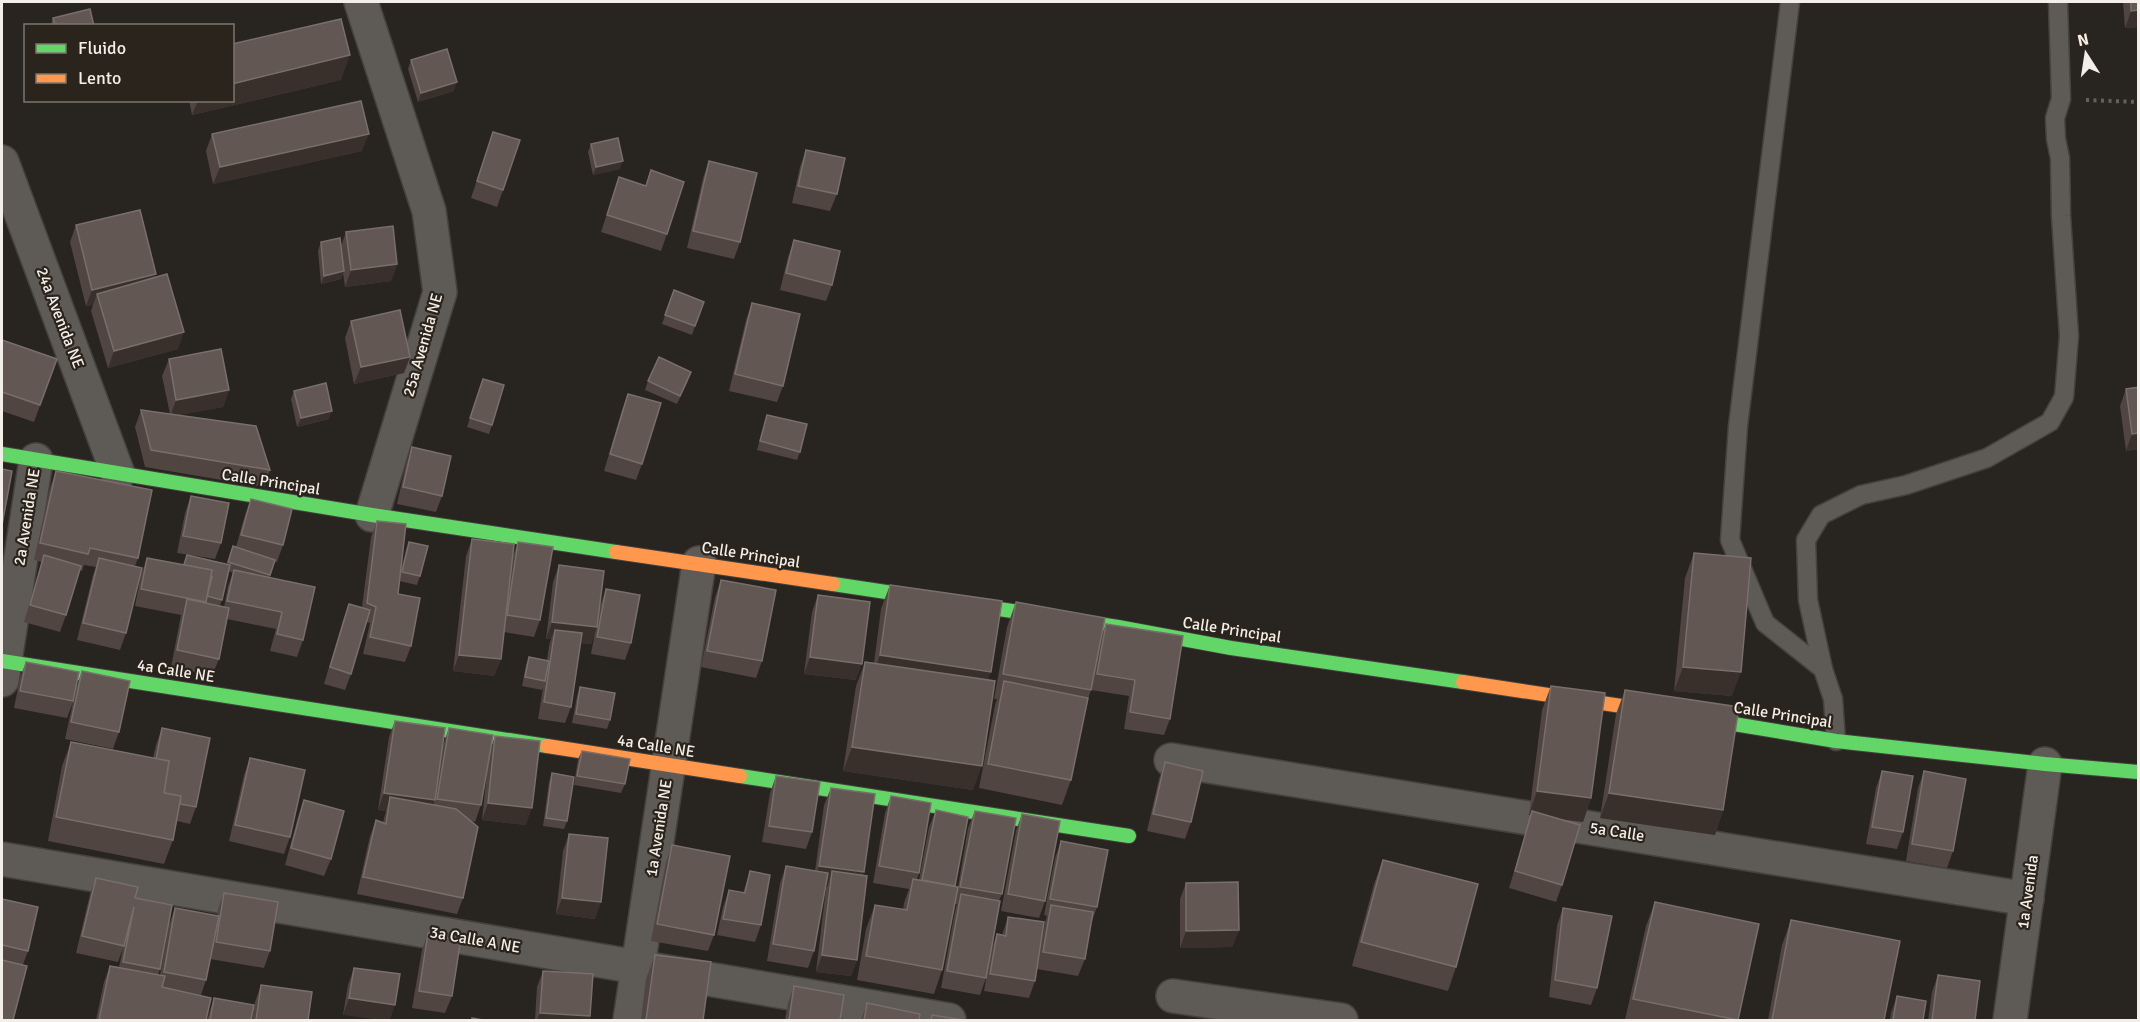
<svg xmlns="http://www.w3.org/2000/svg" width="2140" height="1022" viewBox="0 0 2140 1022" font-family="Signika,sans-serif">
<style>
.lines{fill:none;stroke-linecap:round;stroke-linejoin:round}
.lane-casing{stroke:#45423e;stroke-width:21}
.street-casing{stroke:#45423e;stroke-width:36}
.fast-casing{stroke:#45423e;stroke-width:16}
.slow-casing{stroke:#45423e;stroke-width:16}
.path{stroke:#64605d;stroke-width:4;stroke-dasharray:3 4.5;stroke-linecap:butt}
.lane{stroke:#5e5a56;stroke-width:18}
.street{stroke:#5e5a56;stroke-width:33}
.fast{stroke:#63d668;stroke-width:14}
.slow{stroke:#ff974d;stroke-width:14}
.wall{fill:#504541;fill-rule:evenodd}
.shaded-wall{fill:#39302c}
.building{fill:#625753;stroke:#786f6a;stroke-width:1.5}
.labels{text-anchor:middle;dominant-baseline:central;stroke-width:4.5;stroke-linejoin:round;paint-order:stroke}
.street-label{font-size:16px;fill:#f3eee8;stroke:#2b241c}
</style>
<rect width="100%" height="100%" fill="#282420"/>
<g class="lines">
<defs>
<g id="lane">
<path d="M1790 2 1738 426 1730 540 1765 623 1823 669 1833 699 1836 741"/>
<path d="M1823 669 1808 600 1806 540 1821 515 1861 495 1906 485 1987 458 2050 422 2064 397 2069 336 2061 216 2060 158 2056 139 2055 118 2061 99 2058 2"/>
</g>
<g id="street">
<path d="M361 2 429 211 440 292 372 515"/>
<path d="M2 162 118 474"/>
<path d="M2 680 36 460"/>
<path d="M1171 760 2027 899"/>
<path d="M2 859 949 1020"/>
<path d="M1173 996 1341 1020"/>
<path d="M630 1020 699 563"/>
<path d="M2010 1020 2045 764"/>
</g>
<g id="fast">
<path d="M2 454 372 515 616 552"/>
<path d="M833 584 1118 627 1231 648 1463 682"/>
<path d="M2 661 547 746"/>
<path d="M1661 712 1836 741 2045 764 2138 772"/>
<path d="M740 776 1129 836"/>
</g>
<g id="slow">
<path d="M616 552 833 584"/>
<path d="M1463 682 1661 712"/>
<path d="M547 746 740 776"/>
</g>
</defs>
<use href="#lane" class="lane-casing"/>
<use href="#street" class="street-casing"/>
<use href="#fast" class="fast-casing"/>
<use href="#slow" class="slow-casing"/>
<path class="path" d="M2086 100 2138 102"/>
<use href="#lane" class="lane"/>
<use href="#street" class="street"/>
<use href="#fast" class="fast"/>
<use href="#slow" class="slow"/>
</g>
<g class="wall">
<path d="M2123 2H2139V27L2125 28Z"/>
<path d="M53 18 94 26H50Z"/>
<path d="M411 60 454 91 418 102 408 69Z"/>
<path d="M341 80 192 115 189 100H232Z"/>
<path d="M493 132 503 190 497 207 471 198Z"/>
<path d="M212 134 362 151 213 184 206 151Z"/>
<path d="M591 144 620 169 593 175 588 152Z"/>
<path d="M806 150 837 194 830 211 792 203 800 167Z"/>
<path d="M709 161 740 242 734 259 687 248 703 178Z"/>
<path d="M619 177 667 234 661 251 601 232Z"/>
<path d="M76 225 155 277 178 349 108 368 91 311 93 305 86 306 70 242Z"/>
<path d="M346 232 397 264 391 281 345 287 343 273 341 279 321 284 318 251 321 242 341 246Z"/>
<path d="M794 240 832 285 826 301 780 290 788 257Z"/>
<path d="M674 290 695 326 692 335 662 324Z"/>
<path d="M752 303 783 386 777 402 729 391 746 320Z"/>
<path d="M351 321 410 357 404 373 354 384 345 338Z"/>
<path d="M2 340 57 359 34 422 2 411Z"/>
<path d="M169 359 229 390 223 407 178 415 270 470 264 487 145 467 135 427 141 410 170 414 162 376Z"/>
<path d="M648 381H688L677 404 645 390Z"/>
<path d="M480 387 492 425 489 434 467 427Z"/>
<path d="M2139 387V449L2126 451 2120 406 2126 389Z"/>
<path d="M294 391 329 419 297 427 291 399Z"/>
<path d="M628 394 642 464 636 480 604 471 622 410Z"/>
<path d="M767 415 800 452 797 460 757 450Z"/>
<path d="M412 447 442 496 436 512 397 504 406 464Z"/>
<path d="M56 471 138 558 135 566 126 633 120 650 77 640 93 575 96 567 84 565 82 571 80 570 66 615 60 632 24 622 42 562 34 560 50 488Z"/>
<path d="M191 496 221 543 215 559 177 553 185 513Z"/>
<path d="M251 499 283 545 277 562H275L270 577 303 640 297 657 270 651 276 629 227 619 219 659 212 676 171 667 181 615 135 606 141 575 147 558 183 565 187 555 227 564 233 546 236 547 245 515ZM229 571 233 573 228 586 224 607 220 606Z"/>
<path d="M377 521 400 573 406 550 409 542 420 576 417 585 399 581 398 594 411 646 405 662 363 654 370 623 366 622 351 674 345 690 324 684 343 620 349 604 362 607 371 537Z"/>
<path d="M472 539 512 558 518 542 540 620 534 637 504 632 501 659 494 676 453 671 466 556Z"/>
<path d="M1694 553 1732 696 1674 691 1685 578Z"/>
<path d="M559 565 600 606 606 589 631 643 625 660 591 654 595 632 591 644 580 643 571 707 565 723 538 719 543 688 542 690 522 686 526 665 529 657 547 660 549 646 551 639H546L553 582Z"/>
<path d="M721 580 762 661 756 678 701 667 715 597Z"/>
<path d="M890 585 988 680 973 790 843 771 856 686 865 662 874 663 881 609Z"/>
<path d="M818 595 856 680 804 674 812 612Z"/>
<path d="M1016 602 1101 636 1106 624 1170 719 1164 735 1124 729 1129 696 1091 690 1087 702 1071 780 1062 805 979 788 995 705 997 699H994L1007 627Z"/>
<path d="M26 662 76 688 82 671 119 732 113 749 65 739 73 702 67 718 14 708 20 678Z"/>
<path d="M1551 686 1591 798 1583 822 1558 819 1562 885 1556 902 1509 888 1531 816 1529 815 1542 710Z"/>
<path d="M580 687 610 720 607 729 572 723 577 696Z"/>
<path d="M1625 690 1723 810 1715 835 1600 818 1616 714Z"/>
<path d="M395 721 443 745 449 728 490 750 495 736 526 825 482 820 488 762 481 805 475 822 471 821 463 898 457 914 357 894 370 836 376 820 383 822 386 811 378 810 389 737Z"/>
<path d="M162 728 196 807 190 824 177 821 173 840 164 864 48 841 62 766 71 742 153 758 156 745Z"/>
<path d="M582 751 625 784 621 793 574 785 578 759Z"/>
<path d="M250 758 290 837 284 854 229 841 244 775Z"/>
<path d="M1165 762 1191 822 1185 839 1147 831 1159 779Z"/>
<path d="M1882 771 1903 832 1897 849 1866 844 1876 788Z"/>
<path d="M1924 771 1953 851 1947 868 1906 861 1918 788Z"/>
<path d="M552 773 567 821 564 829 543 826 549 782Z"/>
<path d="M776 776 812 832 806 849 762 842 770 793Z"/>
<path d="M831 788 863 875 857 960 851 976 816 972 826 888 828 885H826L814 951 808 968 767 961 780 883 786 866 815 871 824 805Z"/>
<path d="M891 796 919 873 917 879 919 880 929 827 936 810 955 886 958 887 968 828 975 811 1002 894 999 901 991 949 997 934 1002 935 1008 917 1037 968 1045 922 1047 916 1044 915 1055 858 1061 841 1097 907 1091 924 1085 959 1078 976 1037 969 1035 981 1029 998 984 991 988 968 986 978 980 995 941 988 955 911 957 904H955L942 970 934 994 857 980 866 929 875 905 903 910 904 903 909 889 873 883 885 813Z"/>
<path d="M304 800 331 859 324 876 285 865 298 817Z"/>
<path d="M1022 814 1045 901 1039 918 1001 911 1016 831Z"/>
<path d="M569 834 595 919 556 914 563 851Z"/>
<path d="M672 845 714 935 708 951 651 941 666 862Z"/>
<path d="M1383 860 1456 967 1448 991 1352 966 1374 884Z"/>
<path d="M750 871 761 925 755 942 717 935 723 907 729 890 743 893Z"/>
<path d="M96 878 135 898 160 969 158 975H160L169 925 175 908 217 916 218 909 224 893 270 951 264 968 210 959 206 980 201 995 206 1020H96L104 982 110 966 119 967 123 948 118 962 76 953 90 894Z"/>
<path d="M1186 883 1239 930 1232 947 1180 948V899Z"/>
<path d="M2 899 28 951 2 1020Z"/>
<path d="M1655 902 1738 1020H1625L1646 926Z"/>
<path d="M1563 908 1597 988 1591 1005 1549 997 1557 925Z"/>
<path d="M1791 920 1884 1020H1768L1782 945Z"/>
<path d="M428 933 452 996 445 1013 412 1008 422 950Z"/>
<path d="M655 955 703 1020H641L646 979Z"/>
<path d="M354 968 395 1005 343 1015 348 985Z"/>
<path d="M543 971 590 1016 589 1020H535L537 987Z"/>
<path d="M1938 975 1975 1020H1928L1932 992Z"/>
<path d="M261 985 308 1020H252L255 1002Z"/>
<path d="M794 986 840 1020H785L788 1003Z"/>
<path d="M1897 996 1923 1020H1890L1891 1013Z"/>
<path d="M214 998 251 1020H207Z"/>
<path d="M867 1003 919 1020H861Z"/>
</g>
<g class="shaded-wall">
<path d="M2139 10V27L2125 28 2131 11Z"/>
<path d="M350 55 341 80 192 115 198 100H232V84Z"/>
<path d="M457 82 454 91 418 102 421 93Z"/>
<path d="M369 134 362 151 213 184 220 167Z"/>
<path d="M623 161 620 169 593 175 596 167Z"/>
<path d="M397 264 391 281 345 287 351 270Z"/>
<path d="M344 271 341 279 321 284 324 276Z"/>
<path d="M156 274 150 291 97 294 93 305 86 306 92 290Z"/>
<path d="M184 332 178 349 108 368 114 351Z"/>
<path d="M410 357 404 373 354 384 361 367Z"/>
<path d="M229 390 223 407 170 417 176 400Z"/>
<path d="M332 411 329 419 297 427 301 418Z"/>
<path d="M2139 433V449L2126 451 2132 434Z"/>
<path d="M552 622 597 627 591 644 553 640 555 630 551 639H546Z"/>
<path d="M459 655 501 659 494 676 453 671Z"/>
<path d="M880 655 991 672 982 696 871 679Z"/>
<path d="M810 657 862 664 856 680 804 674Z"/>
<path d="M1683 667 1741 672 1732 696 1674 691Z"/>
<path d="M852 747 982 766 973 790 843 771Z"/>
<path d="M1537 791 1591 798 1583 822 1529 815Z"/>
<path d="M384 793 435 800 429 817 390 797 386 811 378 810Z"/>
<path d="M1609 793 1723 810 1715 835 1600 818Z"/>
<path d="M488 803 532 808 526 825 482 820Z"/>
<path d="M819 866 864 872 858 889 832 871 828 885 813 883Z"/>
<path d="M562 898 601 902 595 919 556 914Z"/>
<path d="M1239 930 1232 947 1180 948 1186 931Z"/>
<path d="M822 955 857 960 851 976 816 972Z"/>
<path d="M349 998 395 1005 390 1020H381L343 1015Z"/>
<path d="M540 1013 590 1016 589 1020H537Z"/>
</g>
<g class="building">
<path d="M2131 2H2139V10L2131 11Z"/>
<path d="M90 9 94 26H55L53 18Z"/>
<path d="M341 19 350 55 232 84V44Z"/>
<path d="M447 49 457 82 421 93 411 60Z"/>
<path d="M361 101 369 134 220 167 212 134Z"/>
<path d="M493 132 520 140 503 190 477 181Z"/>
<path d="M618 138 623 161 596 167 591 144Z"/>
<path d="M806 150 845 158 837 194 798 186Z"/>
<path d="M709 161 757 173 740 242 693 231Z"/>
<path d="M651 170 684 182 667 234 607 215 619 177 646 186Z"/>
<path d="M140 210 156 274 92 290 76 225Z"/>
<path d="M393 226 397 264 351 270 346 232Z"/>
<path d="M340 238 344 271 324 276 321 242Z"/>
<path d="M794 240 840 251 832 285 786 273Z"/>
<path d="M167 274 184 332 114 351 97 294Z"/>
<path d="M674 290 704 302 695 326 665 315Z"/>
<path d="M752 303 800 314 783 386 735 374Z"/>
<path d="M400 310 410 357 361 367 351 321Z"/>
<path d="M2 340 57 359 40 405 2 392Z"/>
<path d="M221 349 229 390 176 400 169 359Z"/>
<path d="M659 357 691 372 680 396 648 381Z"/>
<path d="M483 379 504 385 492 425 470 418Z"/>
<path d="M326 383 332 411 301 418 294 391Z"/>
<path d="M2139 387V433L2132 434 2126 389Z"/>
<path d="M628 394 661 403 642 464 610 454Z"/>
<path d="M141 410 256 426 270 470 151 450Z"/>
<path d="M767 415 807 424 800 452 760 441Z"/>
<path d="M412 447 451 456 442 496 403 487Z"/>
<path d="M2 469 12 471 2 525Z"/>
<path d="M56 471 152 490 138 558 90 548 88 554 40 543Z"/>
<path d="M191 496 229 503 221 543 183 536Z"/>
<path d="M251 499 292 509 283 545 241 535Z"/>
<path d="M377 521 406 524 398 594 420 598 411 646 370 637 376 607 367 603Z"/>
<path d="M472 539 514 544 501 659 459 655Z"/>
<path d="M409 542 428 546 420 576 402 572Z"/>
<path d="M518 542 553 547 540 620 507 615Z"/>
<path d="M233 546 275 560 270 575 228 562Z"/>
<path d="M1694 553 1751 558 1741 672 1683 667Z"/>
<path d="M44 555 81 566 66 615 30 605Z"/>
<path d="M187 555 230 565 222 600 207 596 212 577H210L212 570 184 565Z"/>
<path d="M99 558 142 568 126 633 83 623Z"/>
<path d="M147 558 212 570 206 602 141 589Z"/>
<path d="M559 565 604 571 597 627 552 622Z"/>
<path d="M234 570 315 587 303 640 277 634 282 612 227 601Z"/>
<path d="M721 580 776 590 762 661 707 651Z"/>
<path d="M890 585 1002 601 991 672 880 655Z"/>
<path d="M606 589 640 595 631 643 597 637Z"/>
<path d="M818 595 870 602 862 664 810 657Z"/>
<path d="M187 599 229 608 219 659 177 650Z"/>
<path d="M1016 602 1105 618 1091 690 1003 674Z"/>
<path d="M349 604 370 610 351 674 330 667Z"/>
<path d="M1106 624 1183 636 1170 719 1130 712 1135 680 1097 674Z"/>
<path d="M555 630 582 633 571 707 544 702Z"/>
<path d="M529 657 549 661 545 681 525 677Z"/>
<path d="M26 662 79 672 73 701 20 691Z"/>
<path d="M865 662 995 681 982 766 852 747Z"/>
<path d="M82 671 130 681 119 732 71 722Z"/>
<path d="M1004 681 1088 698 1071 780 988 764Z"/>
<path d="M1551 686 1605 693 1591 798 1537 791Z"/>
<path d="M580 687 615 693 610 720 576 714Z"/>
<path d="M1625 690 1739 707 1723 810 1609 793Z"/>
<path d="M395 721 445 728 435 800 384 793Z"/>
<path d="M162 728 210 738 196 807 180 804 181 796 164 793 169 761 156 759Z"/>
<path d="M449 728 493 735 481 805 437 799Z"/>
<path d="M495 736 540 741 532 808 488 803Z"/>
<path d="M71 742 169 761 164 793 181 796 173 840 56 817Z"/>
<path d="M582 751 630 759 625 784 577 776Z"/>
<path d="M250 758 305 770 290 837 235 825Z"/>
<path d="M1165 762 1203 771 1191 822 1153 814Z"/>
<path d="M1882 771 1913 776 1903 832 1872 827Z"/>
<path d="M1924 771 1966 779 1953 851 1912 844Z"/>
<path d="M552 773 574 777 567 821 546 818Z"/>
<path d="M776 776 820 782 812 832 769 826Z"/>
<path d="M831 788 875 794 864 872 819 866Z"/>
<path d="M891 796 931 803 919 873 879 866Z"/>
<path d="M390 797 456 809 478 827 463 898 363 877 376 820 386 824Z"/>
<path d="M304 800 344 811 331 859 291 848Z"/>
<path d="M936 810 968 817 955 886 922 880Z"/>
<path d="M975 811 1016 818 1002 894 960 887Z"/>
<path d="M1532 811 1580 825 1562 885 1515 871Z"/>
<path d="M1022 814 1060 821 1045 901 1008 894Z"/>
<path d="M569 834 608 838 601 902 562 898Z"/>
<path d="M1061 841 1108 850 1097 907 1050 899Z"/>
<path d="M672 845 730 856 714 935 657 924Z"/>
<path d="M1383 860 1478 884 1456 967 1361 942Z"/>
<path d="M786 866 828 873 814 951 773 944Z"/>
<path d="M750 871 770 875 761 925 723 919 729 890 745 893Z"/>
<path d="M832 871 867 876 857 960 822 955Z"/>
<path d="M96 878 138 887 135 898 172 905 160 969 123 962 134 907 124 946 82 936Z"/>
<path d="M913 879 958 887 942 970 866 956 875 905 907 910Z"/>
<path d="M1238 882 1239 930 1186 931V883Z"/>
<path d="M224 893 278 902 270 951 216 942Z"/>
<path d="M961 894 1000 901 986 978 947 971Z"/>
<path d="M2 899 38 907 28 951 2 945Z"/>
<path d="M1655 902 1759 924 1738 1020 1633 999Z"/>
<path d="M1051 905 1093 912 1085 959 1043 952Z"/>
<path d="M175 908 219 916 206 980 164 972Z"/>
<path d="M1563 908 1612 916 1597 988 1555 980Z"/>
<path d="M1008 917 1044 922 1035 981 990 974 997 934 1006 936Z"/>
<path d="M1791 920 1900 941 1884 1020H1772Z"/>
<path d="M435 932 460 944 452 996 419 991 428 933Z"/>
<path d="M655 955 711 962 703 1020H646Z"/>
<path d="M2 960 27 966 13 1020H2Z"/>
<path d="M110 966 165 976 162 987 211 998 206 1020H99Z"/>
<path d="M354 968 400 974 395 1005 349 998Z"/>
<path d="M543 971 593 974 590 1016 540 1013Z"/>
<path d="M1938 975 1980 981 1975 1020H1932Z"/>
<path d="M261 985 312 992 308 1020H256Z"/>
<path d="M794 986 844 995 840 1020H789Z"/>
<path d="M1897 996 1926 1001 1923 1020H1893Z"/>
<path d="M214 998 254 1005 251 1020H210Z"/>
<path d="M867 1003 920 1014 919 1020H864Z"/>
<path d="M932 1015 963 1020H931Z"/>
<path d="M472 1018 483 1020H472Z"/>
</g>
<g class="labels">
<g class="street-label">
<text transform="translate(60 318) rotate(69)">24a Avenida NE</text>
<text transform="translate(423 345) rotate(-74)">25a Avenida NE</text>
<text transform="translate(271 482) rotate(9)">Calle Principal</text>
<text transform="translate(27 517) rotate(-81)">2a Avenida NE</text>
<text transform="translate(751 555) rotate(9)">Calle Principal</text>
<text transform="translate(1232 630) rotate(9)">Calle Principal</text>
<text transform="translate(176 671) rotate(9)">4a Calle NE</text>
<text transform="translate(1783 715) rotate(9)">Calle Principal</text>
<text transform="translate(656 746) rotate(9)">4a Calle NE</text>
<text transform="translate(659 828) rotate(-81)">1a Avenida NE</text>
<text transform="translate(1617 832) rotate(9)">5a Calle</text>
<text transform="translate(2028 892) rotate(-82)">1a Avenida</text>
<text transform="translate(475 940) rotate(10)">3a Calle A NE</text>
</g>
</g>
<rect width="2140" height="1022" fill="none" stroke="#f3eee8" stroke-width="6"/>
<rect x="24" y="24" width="210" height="78" fill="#2b241c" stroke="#7b756e" stroke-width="1.5"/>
<rect x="36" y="44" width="30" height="9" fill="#63d668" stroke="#7b756e" stroke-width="1.5"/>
<text x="78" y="54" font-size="18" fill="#f3eee8">Fluido</text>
<rect x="36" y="74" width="30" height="9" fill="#ff974d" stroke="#7b756e" stroke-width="1.5"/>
<text x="78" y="84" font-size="18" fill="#f3eee8">Lento</text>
<g transform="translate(2086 54) rotate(348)" stroke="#2b241c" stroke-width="4.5" paint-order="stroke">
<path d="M0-4.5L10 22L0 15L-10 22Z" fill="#f3eee8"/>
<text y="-9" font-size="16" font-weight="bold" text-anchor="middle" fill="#f3eee8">N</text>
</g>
</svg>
